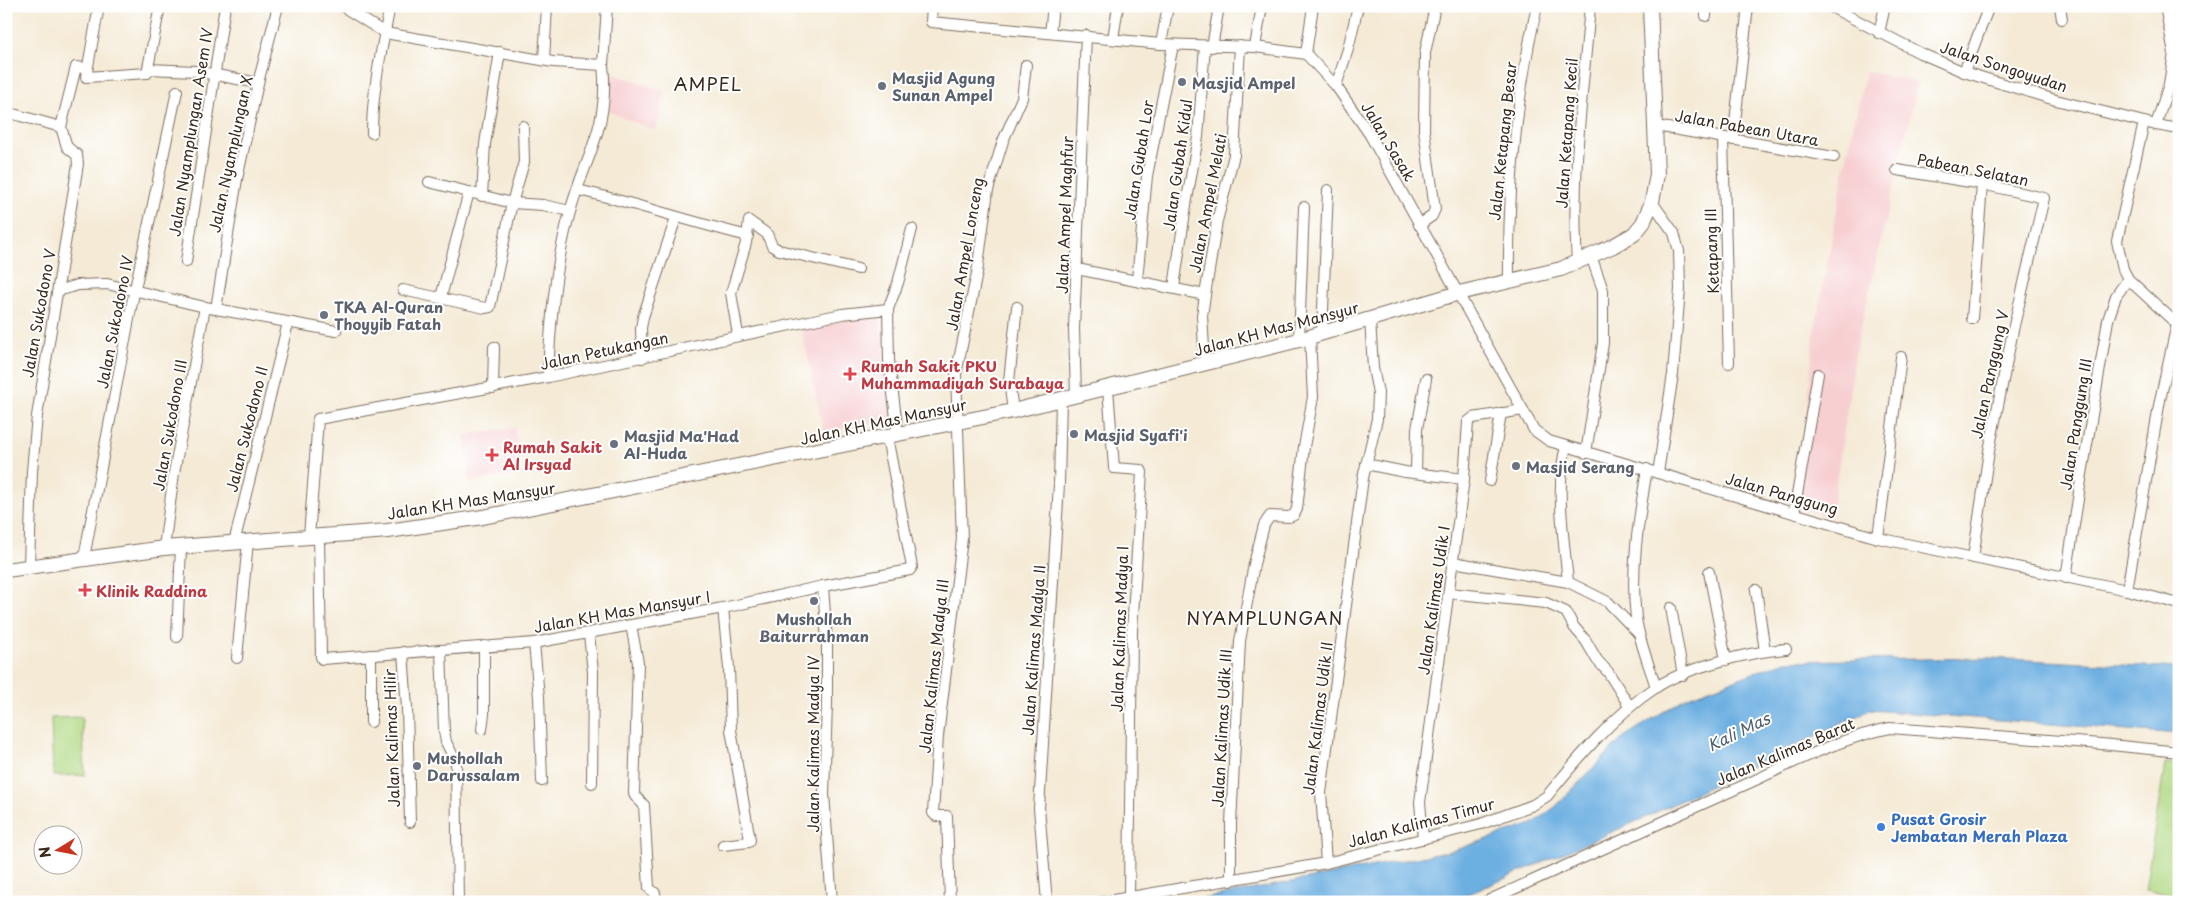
<svg xmlns="http://www.w3.org/2000/svg" width="2185" height="908" viewBox="0 0 2185 908" font-family="'Playpen Sans',sans-serif">
<style>
.built{fill:#f7cfd1}
.green{fill:#b1d984;stroke:#768251}
.water{fill:#6cafe1;stroke:#546c80}
.lines{fill:none;stroke-linecap:round;stroke-linejoin:round}
.street-casing{stroke:#7c6d5e;stroke-width:12}
.secondary-casing{stroke:#7c6d5e;stroke-width:16}
.street{stroke:#fff;stroke-width:10}
.secondary{stroke:#fff;stroke-width:14}
.worship-dot{fill:#6b7280;stroke:#fff;stroke-width:2}
.health-dot{fill:#e0444e;stroke:#fff;stroke-width:2}
.shop-dot{fill:#3f7fe0;stroke:#fff;stroke-width:2}
.labels{text-anchor:middle;dominant-baseline:central;stroke-width:4;stroke-linejoin:round;paint-order:stroke}
.street-label{font-size:15px;fill:#3b2a1e;stroke:#fff}
.worship-label{font-size:15px;font-weight:bold;fill:#5b616d;stroke:#fff;text-anchor:start}
.health-label{font-size:15px;font-weight:bold;fill:#be3a42;stroke:#fff;text-anchor:start}
.shop-label{font-size:15px;font-weight:bold;fill:#366cbe;stroke:#fff;text-anchor:start}
.water-label{font-size:16px;font-style:italic;fill:#4f5f6c;stroke:#fff}
.quarter-label{font-size:18px;letter-spacing:1px;fill:#3b2a1e;stroke:#fff}
</style>
<rect width="100%" height="100%" fill="#fff"/>
<filter id="ink" filterUnits="userSpaceOnUse"><feTurbulence type="fractalNoise" baseFrequency=".02" numOctaves="2"/><feDisplacementMap in="SourceGraphic" scale="10" xChannelSelector="R" yChannelSelector="G"/><feConvolveMatrix kernelMatrix="1 2 1 2 8 2 1 2 1" color-interpolation-filters="sRGB"/></filter>
<filter id="wash" filterUnits="userSpaceOnUse"><feTurbulence type="fractalNoise" baseFrequency=".0096" numOctaves="4" result="noise"/><feDisplacementMap in="SourceGraphic" scale="20" xChannelSelector="R" yChannelSelector="G"/><feGaussianBlur stdDeviation="1.12" result="paint"/><feColorMatrix in="noise" values="0 0 0 0 0 0 0 0 0 0 0 0 0 0 0 0 0 1.4 0 .05"/><feComposite in="paint" operator="in"/></filter>
<g filter="url(#wash)">
<rect width="100%" height="100%" fill="#f4ead5"/>
<g class="built">
<path d="M1866 71 1918 83 1856 348 1831 517 1798 508 1814 335 1848 151Z"/>
<path d="M611 73 665 91 656 131 616 115 609 110Z"/>
<path d="M879 313 893 420 824 432 801 327Z"/>
<path d="M515 428 521 475 470 481 464 435Z"/>
</g>
<g class="green">
<path d="M82 717 85 775 53 776 51 718Z"/>
<path d="M2165 764 2179 766V895L2145 890Z"/>
</g>
<path class="water" d="M1990 658 2179 668V734L1870 710 1642 819 1476 891 1447 902H1187L1452 851 1532 824 1555 807 1624 737 1685 698 1786 661Z"/>
</g>
<g filter="url(#ink)">
<g class="lines">
<defs>
<g id="street">
<path d="M99 6 86 77 147 73 160 6"/>
<path d="M342 6 385 33 553 62 603 65C610 126 585 157 570 212 555 265 550 322 548 377"/>
<path d="M932 6 931 22 1161 44 1255 47 1306 54"/>
<path d="M1313 6 1306 54 1336 86 1370 135 1534 430 1549 441 1878 538 2127 590 2179 604"/>
<path d="M1829 6 1920 53 1964 72 2052 99 2156 125 2179 129"/>
<path d="M2060 6 2062 19"/>
<path d="M1706 16V6"/>
<path d="M1050 33 1053 6"/>
<path d="M1879 33 1885 6"/>
<path d="M1113 39 1118 6"/>
<path d="M1161 44 1168 6"/>
<path d="M1212 47 1219 6"/>
<path d="M1255 47 1262 6"/>
<path d="M544 60 547 6"/>
<path d="M603 65 607 6"/>
<path d="M148 69 196 71 258 83"/>
<path d="M1964 72 1989 6"/>
<path d="M1336 86 1348 49 1358 6"/>
<path d="M6 112 61 127"/>
<path d="M2144 122 2117 241 2123 269 2128 279 2179 326"/>
<path d="M2156 125 2169 84 2174 53 2165 6"/>
<path d="M1656 126 1834 157"/>
<path d="M372 133C372 90 382 48 390 6"/>
<path d="M1723 138 1729 363"/>
<path d="M1733 140 1748 6"/>
<path d="M1897 170 1982 184 2044 198 2013 330 1989 451 1973 558"/>
<path d="M429 182 512 203 543 205 570 211"/>
<path d="M578 190C635 203 690 222 748 236"/>
<path d="M482 196 485 144 500 52"/>
<path d="M1652 202 1674 233 1679 251 1680 289 1673 374 1658 473"/>
<path d="M1419 225 1432 216 1435 209 1424 130 1425 53 1435 6"/>
<path d="M186 262 225 6"/>
<path d="M1577 262C1571 177 1583 91 1590 6"/>
<path d="M1077 269 1205 295"/>
<path d="M1137 280 1147 176 1173 45"/>
<path d="M1509 280C1508 188 1516 96 1537 6"/>
<path d="M1174 287 1186 205 1198 137 1205 46"/>
<path d="M403 290 485 308 490 307 512 203 524 162 523 126"/>
<path d="M58 291 78 285 107 284 205 307 336 331"/>
<path d="M441 297 469 192"/>
<path d="M216 309 237 179 258 83 278 6"/>
<path d="M1972 319 1982 184"/>
<path d="M1322 333 1328 190"/>
<path d="M738 335 731 293 746 243 749 221 767 234 772 246 779 250 858 269"/>
<path d="M1299 340 1304 207"/>
<path d="M642 358 641 328 643 317 676 218"/>
<path d="M1205 364 1202 316 1205 295 1217 221 1234 155 1240 46"/>
<path d="M493 388 494 347"/>
<path d="M1108 388 1114 468 1141 470 1142 472 1132 631 1129 897"/>
<path d="M1076 396 1074 329 1086 35"/>
<path d="M1013 411 1009 381 1017 307"/>
<path d="M898 435 889 360 888 309 898 283 912 229"/>
<path d="M1566 446C1555 489 1564 539 1568 582"/>
<path d="M1586 453 1603 343V290L1591 256"/>
<path d="M1366 464 1405 472 1464 479"/>
<path d="M1647 469C1639 518 1630 569 1636 618 1639 641 1649 665 1656 687"/>
<path d="M1416 473 1417 429 1426 379"/>
<path d="M1490 481 1501 413"/>
<path d="M1794 512 1818 374"/>
<path d="M309 537 318 419 548 377 842 314 888 309"/>
<path d="M319 537 321 657 322 659 534 643 723 608 823 586 910 570 912 567 887 437"/>
<path d="M1878 538 1901 357"/>
<path d="M234 543 288 323"/>
<path d="M164 548 174 473 205 307"/>
<path d="M84 558 132 303 177 91"/>
<path d="M1453 562 1568 582 1608 602 1639 634"/>
<path d="M29 567 32 471 37 416 78 164 77 155 67 147 61 127 76 67 86 68"/>
<path d="M1709 572 1726 660"/>
<path d="M2066 578 2080 486 2108 320 2116 296 2128 279"/>
<path d="M823 586 827 643V704L824 794 832 902"/>
<path d="M1756 590 1765 651"/>
<path d="M2127 590 2160 400 2177 324"/>
<path d="M1449 593 1546 603 1566 612 1574 627 1586 641 1597 660 1608 672 1630 707"/>
<path d="M723 608 729 668 731 730 750 840 749 842 723 845"/>
<path d="M1671 608 1683 675"/>
<path d="M631 625 638 663 634 793 635 796 644 805 649 888 655 893 656 902"/>
<path d="M589 634 593 672 592 783"/>
<path d="M177 637 181 547"/>
<path d="M534 643 539 697 542 781"/>
<path d="M441 650 444 731 446 742 456 762 458 902"/>
<path d="M403 652 407 708 410 822"/>
<path d="M371 655V722"/>
<path d="M237 658 248 541"/>
<path d="M482 729 484 714V646"/>
<path d="M1423 839 1420 802 1464 479 1468 422 1473 418 1523 410"/>
<path d="M1326 863 1321 793 1363 478 1377 419 1378 393 1373 368 1370 319"/>
<path d="M1231 881V824L1240 641 1254 564 1264 525 1270 516 1289 517 1294 515 1297 509 1304 447 1313 397 1310 337"/>
<path d="M950 902 947 816H936L933 813 938 736 962 539 956 374 977 273 988 190 1003 141 1022 98 1026 65"/>
<path d="M1047 902 1039 808 1059 484 1061 399"/>
<path d="M1102 902 1326 863 1481 824 1533 805 1547 796C1578 758 1613 716 1655 688 1686 667 1749 652 1786 649"/>
<path d="M1485 902C1573 863 1661 823 1749 783 1795 762 1840 738 1890 728L2101 744 2179 752"/>
</g>
<path id="secondary" d="M6 570 164 548 388 531 483 517 1013 411 1299 340 1459 293 1561 269 1613 246 1634 234 1643 223 1652 202 1657 174 1650 6"/>
</defs>
<use href="#street" class="street-casing"/>
<use href="#secondary" class="secondary-casing"/>
<use href="#street" class="street"/>
<use href="#secondary" class="secondary"/>
</g>
</g>
<g class="worship-dot">
<circle cx="1182" cy="82" r="5"/>
<circle cx="882" cy="86" r="5"/>
<circle cx="324" cy="315" r="5"/>
<circle cx="1074" cy="434" r="5"/>
<circle cx="614" cy="444" r="5"/>
<circle cx="1516" cy="466" r="5"/>
<circle cx="814" cy="601" r="5"/>
<circle cx="417" cy="766" r="5"/>
</g>
<g class="health-dot">
<path d="M847.5 366.5h5v5h5v5h-5v5h-5v-5h-5v-5h5z"/>
<path d="M489.5 447.5h5v5h5v5h-5v5h-5v-5h-5v-5h5z"/>
<path d="M82.5 582.5h5v5h5v5h-5v5h-5v-5h-5v-5h5z"/>
</g>
<circle class="shop-dot" cx="1881" cy="827" r="5"/>
<g class="labels">
<g class="street-label">
<text transform="translate(2004 66) rotate(18)">Jalan Songoyudan</text>
<text transform="translate(1747 127) rotate(10)">Jalan Pabean Utara</text>
<text transform="translate(190 132) rotate(-81)">Jalan Nyamplungan Asem IV</text>
<text transform="translate(1566 133) rotate(-86)">Jalan Ketapang Kecil</text>
<text transform="translate(1389 141) rotate(59)">Jalan Sasak</text>
<text transform="translate(1502 141) rotate(-84)">Jalan Ketapang Besar</text>
<text transform="translate(230 154) rotate(-78)">Jalan Nyamplungan X</text>
<text transform="translate(1138 160) rotate(-81)">Jalan Gubah Lor</text>
<text transform="translate(1177 165) rotate(-82)">Jalan Gubah Kidul</text>
<text transform="translate(1973 169) rotate(11)">Pabean Selatan</text>
<text transform="translate(1207 203) rotate(-79)">Jalan Ampel Melati</text>
<text transform="translate(1064 215) rotate(-88)">Jalan Ampel Maghfur</text>
<text transform="translate(1711 251) rotate(-92)">Ketapang III</text>
<text transform="translate(964 254) rotate(-80)">Jalan Ampel Lonceng</text>
<text transform="translate(38 313) rotate(-80)">Jalan Sukodono V</text>
<text transform="translate(114 322) rotate(-79)">Jalan Sukodono IV</text>
<text transform="translate(1276 328) rotate(-15)">Jalan KH Mas Mansyur</text>
<text transform="translate(604 350) rotate(-12)">Jalan Petukangan</text>
<text transform="translate(1989 374) rotate(-78)">Jalan Panggung V</text>
<text transform="translate(883 421) rotate(-12)">Jalan KH Mas Mansyur</text>
<text transform="translate(2075 424) rotate(-81)">Jalan Panggung III</text>
<text transform="translate(169 425) rotate(-80)">Jalan Sukodono III</text>
<text transform="translate(246 429) rotate(-76)">Jalan Sukodono II</text>
<text transform="translate(1782 493) rotate(16)">Jalan Panggung</text>
<text transform="translate(471 500) rotate(-9)">Jalan KH Mas Mansyur</text>
<text transform="translate(1433 600) rotate(-82)">Jalan Kalimas Udik I</text>
<text transform="translate(622 611) rotate(-10)">Jalan KH Mas Mansyur I</text>
<text transform="translate(1119 629) rotate(-88)">Jalan Kalimas Madya I</text>
<text transform="translate(1033 650) rotate(-86)">Jalan Kalimas Madya II</text>
<text transform="translate(933 666) rotate(-84)">Jalan Kalimas Madya III</text>
<text transform="translate(1317 718) rotate(-83)">Jalan Kalimas Udik II</text>
<text transform="translate(1221 728) rotate(-87)">Jalan Kalimas Udik III</text>
<text transform="translate(391 738) rotate(-92)">Jalan Kalimas Hilir</text>
<text transform="translate(812 744) rotate(-90)">Jalan Kalimas Madya IV</text>
<text transform="translate(1785 751) rotate(-23)">Jalan Kalimas Barat</text>
<text transform="translate(1421 822) rotate(-15)">Jalan Kalimas Timur</text>
</g>
<g class="worship-label">
<text x="892" y="77">Masjid Agung<tspan x="892" dy="17">Sunan Ampel</tspan></text>
<text x="1192" y="82">Masjid Ampel</text>
<text x="334" y="306">TKA Al-Quran<tspan x="334" dy="17">Thoyyib Fatah</tspan></text>
<text x="1084" y="434">Masjid Syafi'i</text>
<text x="624" y="435">Masjid Ma'Had<tspan x="624" dy="17">Al-Huda</tspan></text>
<text x="1526" y="466">Masjid Serang</text>
<text x="814" y="618" text-anchor="middle">Mushollah<tspan x="814" dy="17">Baiturrahman</tspan></text>
<text x="427" y="757">Mushollah<tspan x="427" dy="17">Darussalam</tspan></text>
</g>
<g class="health-label">
<text x="861" y="365">Rumah Sakit PKU<tspan x="861" dy="17">Muhammadiyah Surabaya</tspan></text>
<text x="503" y="446">Rumah Sakit<tspan x="503" dy="17">Al Irsyad</tspan></text>
<text x="96" y="590">Klinik Raddina</text>
</g>
<g class="shop-label">
<text x="1891" y="818">Pusat Grosir<tspan x="1891" dy="17">Jembatan Merah Plaza</tspan></text>
</g>
<g class="water-label">
<text transform="translate(1738 731) rotate(-26)">Kali Mas</text>
</g>
<g class="quarter-label">
<text x="708" y="83">AMPEL</text>
<text x="1265" y="617">NYAMPLUNGAN</text>
</g>
</g>
<rect width="2185" height="908" fill="none" stroke="#fff" stroke-width="25"/>
<g transform="translate(58 850) rotate(260)"><circle r="24" fill="#ffffff" stroke="#b1aaa5"/>
<path d="M0-4L9 19L0 12L-9 19Z" fill="#c8321e"/>
<text y="-8" font-size="14" font-weight="bold" text-anchor="middle" fill="#3b2a1e">N</text>
</g>
</svg>
